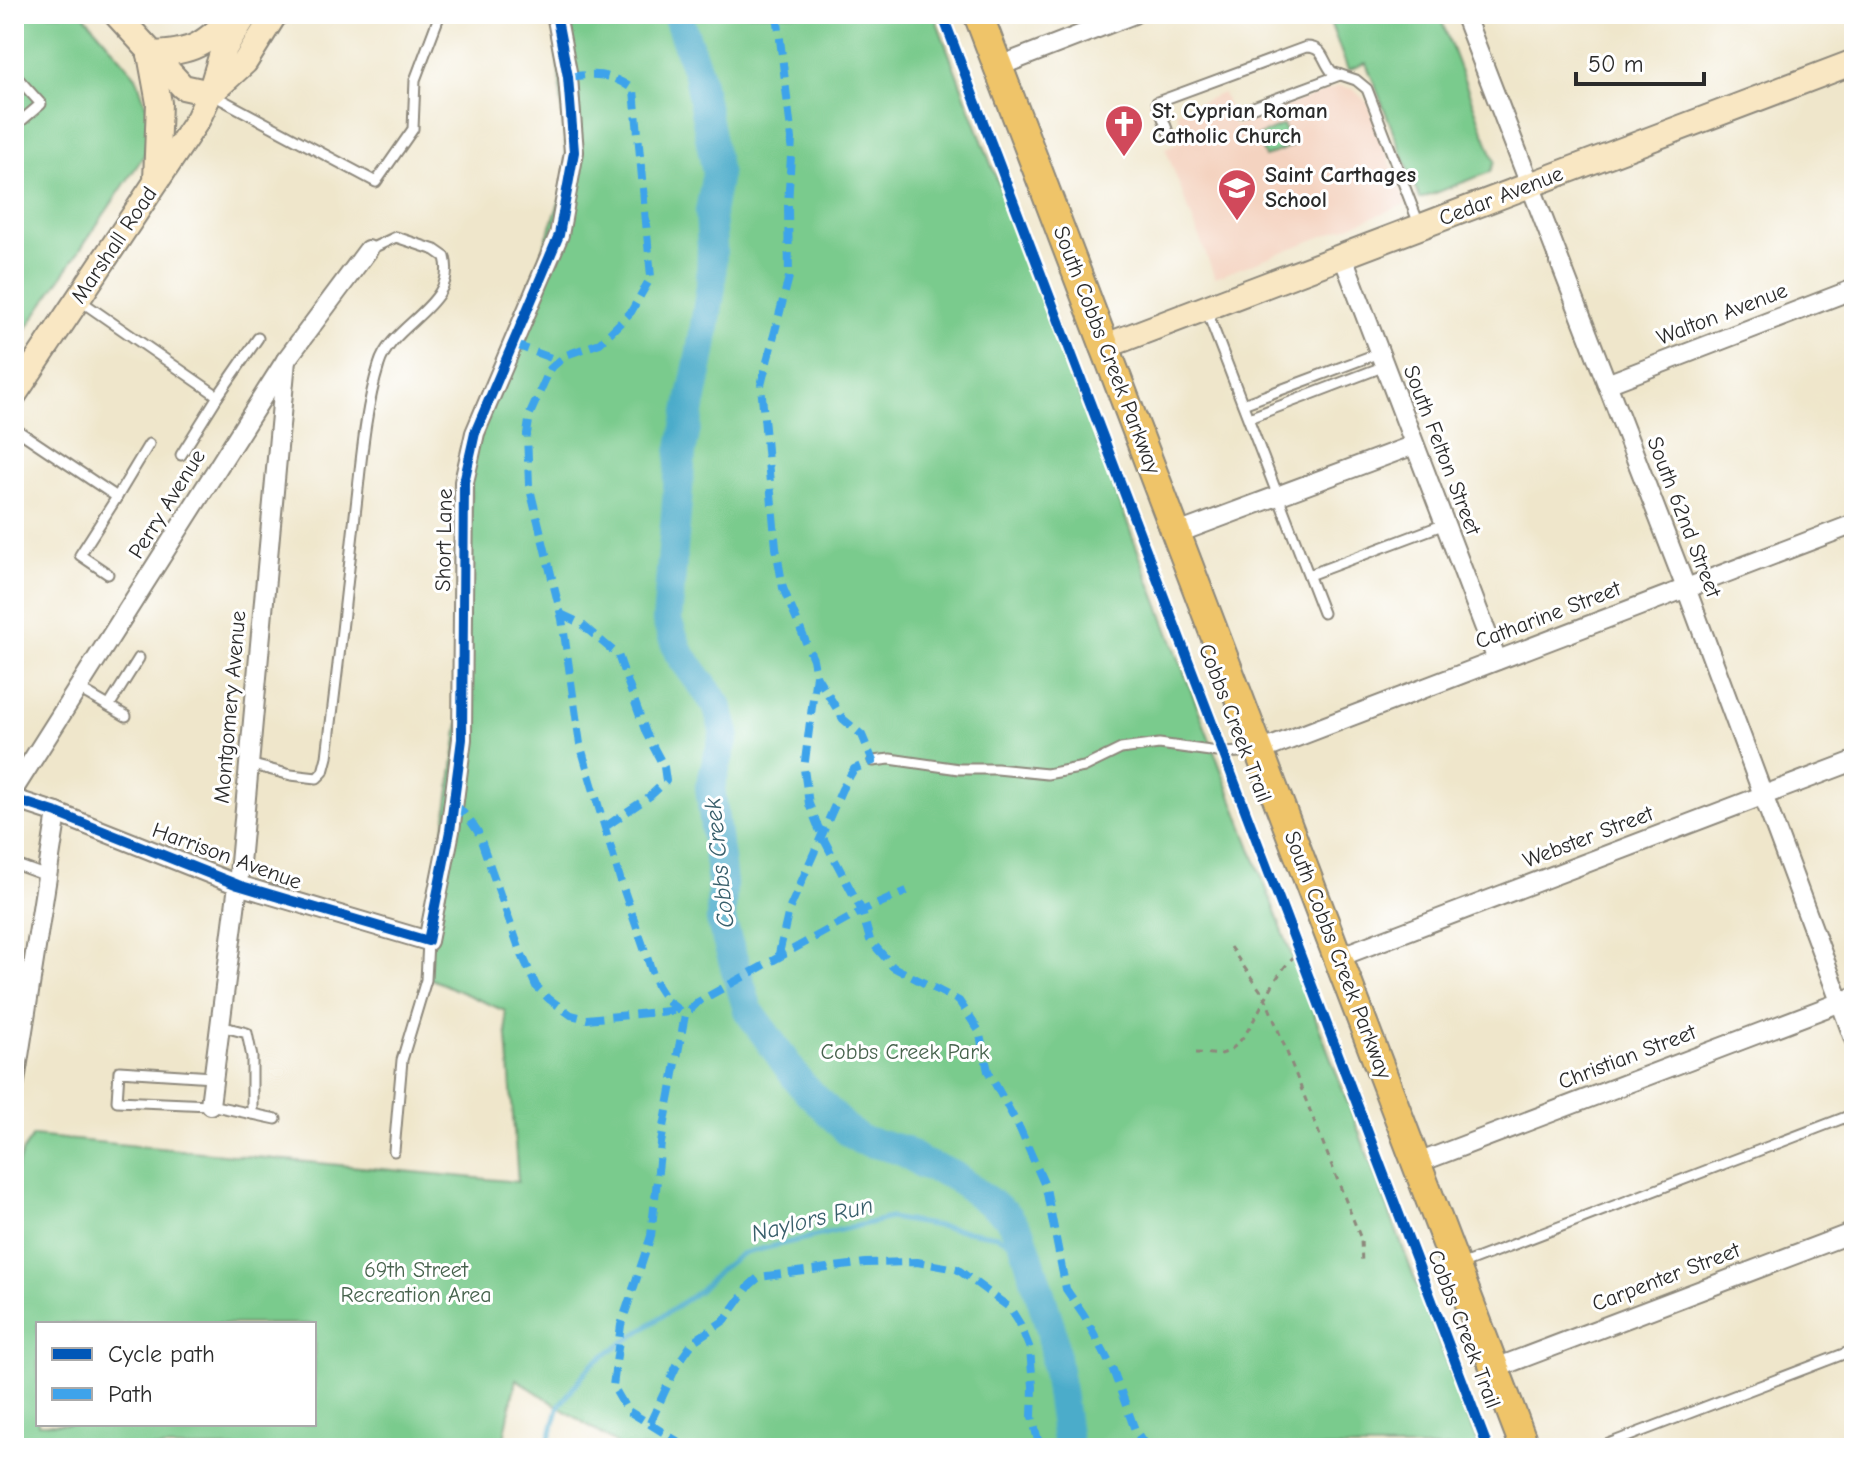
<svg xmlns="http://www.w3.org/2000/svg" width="1868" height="1462" viewBox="0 0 1868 1462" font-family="'Comic Neue',sans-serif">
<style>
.built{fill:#f4d3c0}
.green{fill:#7acb8d;stroke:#527b5c;stroke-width:2;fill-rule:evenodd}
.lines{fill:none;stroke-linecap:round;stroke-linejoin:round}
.stream{stroke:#4bacca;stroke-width:5}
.river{stroke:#4bacca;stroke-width:30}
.lane-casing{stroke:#8d887b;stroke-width:13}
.street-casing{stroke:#8d887b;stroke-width:22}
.secondary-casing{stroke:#8d887b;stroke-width:28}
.primary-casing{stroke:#8d887b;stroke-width:32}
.path{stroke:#8d887b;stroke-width:3;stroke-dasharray:6 6;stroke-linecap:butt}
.lane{stroke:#fff;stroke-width:9}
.street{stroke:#fff;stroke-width:18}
.secondary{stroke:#f9e7c3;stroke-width:24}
.primary{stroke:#efc469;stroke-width:28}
.quiet{stroke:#3ea3eb;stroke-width:8;stroke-dasharray:16 8;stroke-linecap:butt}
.cycleway-casing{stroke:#fff;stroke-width:15}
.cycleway{stroke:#0057b8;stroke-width:10}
.labels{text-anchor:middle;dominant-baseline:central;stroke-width:6;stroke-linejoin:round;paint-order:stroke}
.poi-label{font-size:22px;font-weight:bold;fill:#2b2b2b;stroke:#fff;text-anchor:start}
.street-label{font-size:22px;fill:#2b2b2b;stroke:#fff}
.park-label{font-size:22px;fill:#47634d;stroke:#fff}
.water-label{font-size:24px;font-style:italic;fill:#385f6b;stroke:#fff}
</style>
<rect width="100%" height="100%" fill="#fff"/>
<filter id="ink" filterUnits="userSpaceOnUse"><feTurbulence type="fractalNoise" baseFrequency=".0125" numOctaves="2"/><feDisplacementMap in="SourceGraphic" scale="16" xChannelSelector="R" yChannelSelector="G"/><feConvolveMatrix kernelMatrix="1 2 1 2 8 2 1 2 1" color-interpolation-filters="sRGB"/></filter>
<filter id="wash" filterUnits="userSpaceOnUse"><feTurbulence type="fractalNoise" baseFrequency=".006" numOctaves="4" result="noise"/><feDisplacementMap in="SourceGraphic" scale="32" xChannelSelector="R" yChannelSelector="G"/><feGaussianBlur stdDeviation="1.8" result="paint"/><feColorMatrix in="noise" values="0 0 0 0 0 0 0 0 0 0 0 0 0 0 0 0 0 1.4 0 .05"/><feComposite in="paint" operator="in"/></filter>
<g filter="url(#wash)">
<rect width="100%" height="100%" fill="#efe6cb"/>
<path class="built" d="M1339 86 1353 89 1368 103 1406 204 1215 278 1165 148 1186 139 1176 112 1223 93 1235 126Z"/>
<g class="green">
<path d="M14 14H83L136 76 150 116 145 154 14 347Z"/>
<path d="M554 14H934L1479 1448H623L516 1379 502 1448H14V1178L22 1152 33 1136 518 1182 505 1011 424 976 464 688 472 452 568 177ZM38 1324H314V1424H38Z"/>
<path d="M1327 14H1439L1495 162 1490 172 1420 199 1366 63 1348 70Z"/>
<path d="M1283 125 1292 146 1265 157 1257 136Z"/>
</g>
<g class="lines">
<path class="stream" d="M547 1448 559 1406 592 1364 699 1291 720 1270 741 1254 890 1218 997 1236 1025 1249"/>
<path class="river" d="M677 14 698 74 717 173 710 212 712 248 711 286 701 352 681 453 667 621 679 653 717 705 725 733 710 787 722 883 721 920 748 1010 800 1083 848 1131 861 1140 902 1150 923 1164 951 1174 1007 1215 1022 1237 1051 1329 1068 1448"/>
</g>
</g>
<g filter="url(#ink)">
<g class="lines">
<defs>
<g id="lane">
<path d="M1086 14 1092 30"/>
<path d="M14 74 41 104 14 127"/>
<path d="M213 95 376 182 413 129 415 80 440 14"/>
<path d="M1240 112 1340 75"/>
<path d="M1168 132 1157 102 1306 47C1324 47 1322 60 1332 72L1356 80 1367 89 1419 224"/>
<path d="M78 299 218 396 258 338"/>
<path d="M1206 309 1323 613"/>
<path d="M1243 404 1379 353"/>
<path d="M1249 418 1385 366"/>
<path d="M14 428 117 497 80 555 108 574"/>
<path d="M181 455 218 396"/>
<path d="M117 497 149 444"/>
<path d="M1309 575 1445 524"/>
<path d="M79 689 126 716"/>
<path d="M109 706 139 658"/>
<path d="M873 761 890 759 959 769H997L1047 774 1084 767 1121 749 1159 744 1225 753 1254 751"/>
<path d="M249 764 291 775 317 778 323 772 327 757C337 676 346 596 355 515 361 466 364 413 379 365 391 323 458 306 445 257L435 250 396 237 368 250"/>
<path d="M14 864 47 876"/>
<path d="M220 1026 247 1033 252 1057V1114"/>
<path d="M213 1077 119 1071 117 1101 210 1105 276 1119"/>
<path d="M394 1151 402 1060 426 980 428 941"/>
<path d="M1460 1265 1854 1114"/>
<path d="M1598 1448 1854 1350"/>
</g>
<g id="street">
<path d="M1464 14 1686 588 1854 1039"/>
<path d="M997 67 1134 14"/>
<path d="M1343 257 1497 660"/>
<path d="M1607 384 1854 289"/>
<path d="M1178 533 1414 445"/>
<path d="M1260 751 1854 524"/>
<path d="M14 789 286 360 368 250"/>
<path d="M14 799 57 813 238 885 428 941 450 831 462 739 464 482 475 433 559 235 574 152 568 77 556 14"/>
<path d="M1339 957 1854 761"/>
<path d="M14 1088 57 813"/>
<path d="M210 1105 238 885 286 360"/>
<path d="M1418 1163 1854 997"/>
<path d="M1496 1368 1854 1232"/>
</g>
<g id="secondary">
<path d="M116 14 183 87 210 93"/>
<path d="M150 54 159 103 156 180"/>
<path d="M150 54C194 53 205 44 235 14"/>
<path d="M212 92 245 62 275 14"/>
<path d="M1103 347 1854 62"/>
<path d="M14 395 198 119 210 93 222 53 246 14"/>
</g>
<path id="primary" d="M978 14 1525 1448"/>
</defs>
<use href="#lane" class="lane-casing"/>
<use href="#street" class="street-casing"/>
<use href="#secondary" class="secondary-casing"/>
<use href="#primary" class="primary-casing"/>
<g class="path">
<path d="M1230 947 1265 997 1361 1239 1362 1265"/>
<path d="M1196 1053C1204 1053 1214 1055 1221 1054 1256 1046 1267 964 1310 946"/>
</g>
<use href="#lane" class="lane"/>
<use href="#street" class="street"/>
<use href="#secondary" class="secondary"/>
<use href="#primary" class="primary"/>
<g class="quiet">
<path d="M777 14 792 139 788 205 789 277 761 385 776 548 783 588 813 659 816 675 843 719 862 735 873 761 854 769 842 789 789 910 778 958"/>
<path d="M568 77C598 73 610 73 634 90L651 277 631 312 600 343 566 355 550 369 530 414 527 434 529 485 562 619 580 744 621 882 657 986 666 1000 685 1015"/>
<path d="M513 344 559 361"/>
<path d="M561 614 580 623 618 655 646 733 664 767 666 781 650 796 605 827"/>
<path d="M816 675 804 769 809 804 821 834 862 911 870 940 893 967 959 1001 979 1031 988 1071 1020 1129 1046 1188 1066 1289 1084 1315 1113 1370 1135 1430 1147 1448"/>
<path d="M454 803 470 820 478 832 519 948 536 986 549 999 571 1015 587 1019 679 1010"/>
<path d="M650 1423 677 1365 694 1341 725 1320 750 1285 759 1277 865 1263 917 1262 957 1269 1010 1308 1020 1324 1030 1349 1033 1387 1032 1417 1040 1448"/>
<path d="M680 1448 677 1441 627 1410 613 1386 621 1325 651 1236 661 1143 685 1015 698 1002 862 911 907 891"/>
</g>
<defs>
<g id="cycleway">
<path d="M942 14 1488 1448"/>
<path d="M14 799 57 813 238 885 428 941 450 831 462 739 464 482 475 433 559 235 574 152 568 77 556 14"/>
</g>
</defs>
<use href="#cycleway" class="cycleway-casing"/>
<use href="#cycleway" class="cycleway"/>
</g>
</g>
<defs>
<symbol id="church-pin" viewBox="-11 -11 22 30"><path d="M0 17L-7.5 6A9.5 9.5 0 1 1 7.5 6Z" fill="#d1495b" stroke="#fff"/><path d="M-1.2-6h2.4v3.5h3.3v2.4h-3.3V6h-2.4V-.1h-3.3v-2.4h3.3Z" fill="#fff"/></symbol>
<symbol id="school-pin" viewBox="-11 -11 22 30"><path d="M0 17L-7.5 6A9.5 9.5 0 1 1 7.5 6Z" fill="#d1495b" stroke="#fff"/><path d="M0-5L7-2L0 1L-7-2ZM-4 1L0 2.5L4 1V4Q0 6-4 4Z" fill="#fff"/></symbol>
</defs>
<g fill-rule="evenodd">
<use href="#church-pin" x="1102" y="102" width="44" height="60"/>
<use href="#school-pin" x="1215" y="166" width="44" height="60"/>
</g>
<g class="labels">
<g class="poi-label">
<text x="1152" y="111">St. Cyprian Roman<tspan x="1152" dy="25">Catholic Church</tspan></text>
<text x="1265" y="175">Saint Carthages<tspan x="1265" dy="25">School</tspan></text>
</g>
<g class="street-label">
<text transform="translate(1501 196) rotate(-21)">Cedar Avenue</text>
<text transform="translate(114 245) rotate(-56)">Marshall Road</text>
<text transform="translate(1722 314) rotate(-21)">Walton Avenue</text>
<text transform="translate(1107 350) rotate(69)">South Cobbs Creek Parkway</text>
<text transform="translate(1442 450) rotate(69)">South Felton Street</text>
<text transform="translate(167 504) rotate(-58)">Perry Avenue</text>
<text transform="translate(1684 517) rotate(69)">South 62nd Street</text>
<text transform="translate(444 540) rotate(-89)">Short Lane</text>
<text transform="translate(1548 615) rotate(-21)">Catharine Street</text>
<text transform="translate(230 707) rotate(-85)">Montgomery Avenue</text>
<text transform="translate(1235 723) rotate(69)">Cobbs Creek Trail</text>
<text transform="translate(1588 837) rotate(-21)">Webster Street</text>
<text transform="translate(227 856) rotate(20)">Harrison Avenue</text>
<text transform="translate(1338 955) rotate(69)">South Cobbs Creek Parkway</text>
<text transform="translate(1627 1057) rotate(-21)">Christian Street</text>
<text transform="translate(1666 1277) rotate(-21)">Carpenter Street</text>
<text transform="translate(1464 1329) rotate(69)">Cobbs Creek Trail</text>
</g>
<g class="park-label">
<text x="905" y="1052">Cobbs Creek Park</text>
<text x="416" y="1270">69th Street<tspan x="416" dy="25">Recreation Area</tspan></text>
</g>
<g class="water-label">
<text transform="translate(719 863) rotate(-96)">Cobbs Creek</text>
<text transform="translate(812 1219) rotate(-14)">Naylors Run</text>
</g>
</g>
<rect width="1868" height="1462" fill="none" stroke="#fff" stroke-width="48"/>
<rect x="36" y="1322" width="280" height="104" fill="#ffffff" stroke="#aaaaaa" stroke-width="2"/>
<rect x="52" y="1348" width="40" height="12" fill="#0057b8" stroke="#aaaaaa" stroke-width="2"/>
<text x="108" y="1362" font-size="24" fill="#2b2b2b">Cycle path</text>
<rect x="52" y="1388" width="40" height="12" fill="#3ea3eb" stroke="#aaaaaa" stroke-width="2"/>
<text x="108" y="1402" font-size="24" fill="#2b2b2b">Path</text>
<path d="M1576 72v12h128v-12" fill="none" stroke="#2b2b2b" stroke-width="4"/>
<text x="1588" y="72" font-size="24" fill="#2b2b2b" stroke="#ffffff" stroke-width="6" paint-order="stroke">50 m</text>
</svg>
